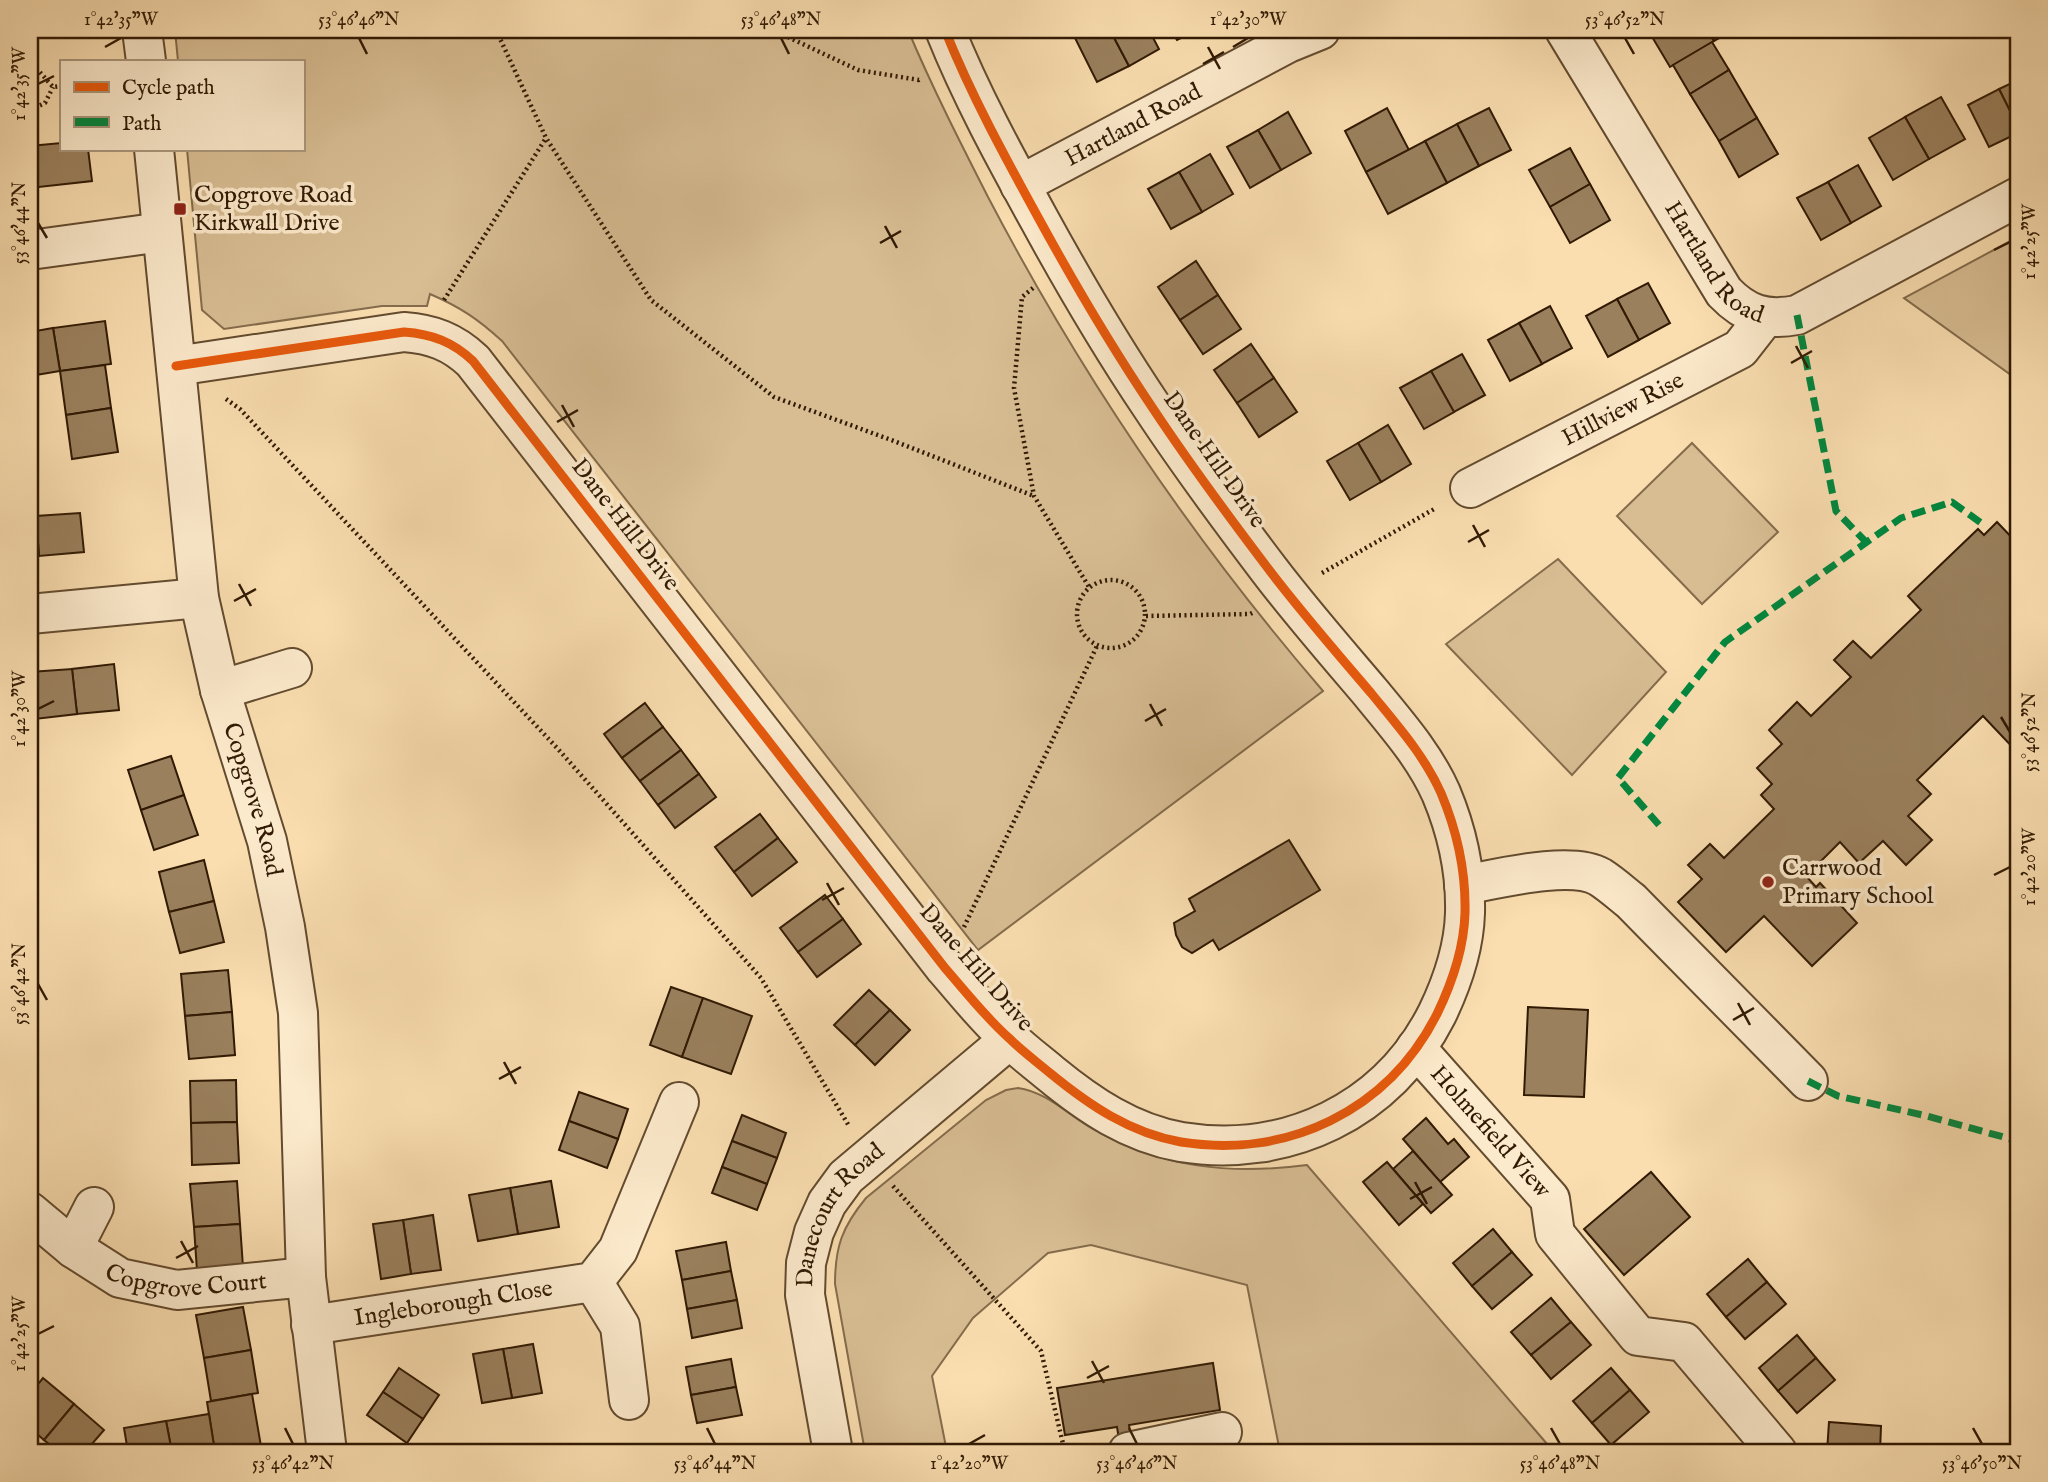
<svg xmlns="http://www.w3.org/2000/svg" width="2048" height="1482" viewBox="0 0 2048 1482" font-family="'IM FELL English',serif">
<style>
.green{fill:#d8bd93;stroke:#846c4c;stroke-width:2}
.building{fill:#9a805d;stroke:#311a04;stroke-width:2}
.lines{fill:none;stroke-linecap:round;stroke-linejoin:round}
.minor-casing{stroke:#634b2f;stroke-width:42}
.path{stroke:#311a04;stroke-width:4.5;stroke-dasharray:2 3.5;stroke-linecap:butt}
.minor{stroke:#fceacc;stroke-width:38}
.quiet{stroke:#00873e;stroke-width:7;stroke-dasharray:14 7;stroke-linecap:butt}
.cycleway-casing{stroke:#fceacc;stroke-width:13}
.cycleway{stroke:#e8590c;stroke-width:9}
.ticks{fill:none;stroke:#311a04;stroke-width:2.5}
.poi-dot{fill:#8f2418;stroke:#fceacc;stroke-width:2.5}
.labels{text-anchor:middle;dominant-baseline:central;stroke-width:7;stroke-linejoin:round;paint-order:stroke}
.street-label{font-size:24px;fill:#311a04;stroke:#fceacc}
.poi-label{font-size:24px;fill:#311a04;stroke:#fceacc;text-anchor:start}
.neatline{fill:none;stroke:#311a04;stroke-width:2.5}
.ticks-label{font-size:18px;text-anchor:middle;fill:#311a04}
</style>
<rect width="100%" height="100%" fill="#fadeb0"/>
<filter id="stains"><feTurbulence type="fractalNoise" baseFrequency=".00286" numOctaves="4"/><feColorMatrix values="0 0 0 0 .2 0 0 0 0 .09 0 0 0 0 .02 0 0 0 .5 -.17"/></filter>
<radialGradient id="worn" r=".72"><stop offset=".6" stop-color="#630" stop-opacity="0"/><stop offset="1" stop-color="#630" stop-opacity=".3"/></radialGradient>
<g class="green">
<path d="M175 30H908C932 87 960 142 988 197 1081 375 1192 539 1323 691L978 950 502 341C478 319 460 307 430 294L427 306H382L224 329 202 310 187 149H303V61H178Z"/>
<path d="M2018 237V380L1904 298Z"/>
<path d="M1692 443 1778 532 1702 604 1617 516Z"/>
<path d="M1558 559 1666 672 1572 775 1446 644Z"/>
<path d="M1018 1088C1047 1092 1068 1115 1093 1129 1162 1168 1230 1175 1307 1165L1554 1452H1280L1247 1285 1091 1245 1048 1253 973 1318 932 1376 947 1452H865L835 1284C835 1247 842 1227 866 1198L986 1100 1006 1090Z"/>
</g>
<g class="building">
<path d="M1090 30H1110L1129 66 1097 82 1075 38Z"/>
<path d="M1110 30H1149L1159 49 1129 66Z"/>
<path d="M1171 30H1197L1177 40Z"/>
<path d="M1648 30H1707L1714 41 1670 67Z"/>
<path d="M1707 30H1734L1714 41Z"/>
<path d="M1712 42 1729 70 1690 94 1673 65Z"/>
<path d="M1729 70 1757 118 1719 141 1690 94Z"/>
<path d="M2018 80V127L1999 89Z"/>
<path d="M1999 89 2018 127V133L1989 147 1968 105Z"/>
<path d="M1941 97 1965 139 1929 159 1905 117Z"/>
<path d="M1387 108 1409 150 1366 172 1345 131Z"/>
<path d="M1489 108 1511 150 1479 166 1457 124Z"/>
<path d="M1288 112 1311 153 1281 170 1258 130Z"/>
<path d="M1905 117 1929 159 1893 180 1869 138Z"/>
<path d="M1757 118 1778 154 1739 177 1719 141Z"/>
<path d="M1457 124 1479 166 1447 183 1425 141Z"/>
<path d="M1258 130 1281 170 1250 188 1227 147Z"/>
<path d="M1425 141 1447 183 1388 214 1366 172Z"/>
<path d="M61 143V149H88L92 181 30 188V146Z"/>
<path d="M1570 148 1590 184 1550 207 1529 170Z"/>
<path d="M1210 154 1233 194 1202 212 1179 172Z"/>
<path d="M1858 165 1881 206 1851 223 1828 182Z"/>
<path d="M1179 172 1202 212 1171 229 1148 189Z"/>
<path d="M1828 182 1851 223 1821 240 1797 198Z"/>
<path d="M1590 184 1610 220 1570 243 1550 207Z"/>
<path d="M1196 261 1218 295 1180 320 1158 287Z"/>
<path d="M1648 283 1670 323 1639 340 1617 299Z"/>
<path d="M1218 295 1241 329 1203 354 1180 320Z"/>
<path d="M1617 299 1639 340 1608 357 1586 316Z"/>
<path d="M1550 306 1572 348 1542 364 1519 323Z"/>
<path d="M105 321 111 364 60 371 53 328Z"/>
<path d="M1519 323 1542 364 1510 381 1488 340Z"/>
<path d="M53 328 60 371 30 376V332Z"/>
<path d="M1251 344 1274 378 1237 403 1214 370Z"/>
<path d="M1462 354 1485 395 1454 412 1431 371Z"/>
<path d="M105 365 111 408 66 415 60 371Z"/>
<path d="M1431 371 1454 412 1424 429 1400 388Z"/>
<path d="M1274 378 1297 412 1259 437 1237 403Z"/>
<path d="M111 408 118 452 72 459 66 415Z"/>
<path d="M1388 425 1411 464 1381 482 1358 443Z"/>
<path d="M1358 443 1381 482 1350 500 1327 461Z"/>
<path d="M80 513 84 552 39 556 36 516Z"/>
<path d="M36 516 39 556 30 557V517Z"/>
<path d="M1997 522 2018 544V753L1983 716 1917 780 1931 794 1908 816 1932 840 1906 865 1883 841 1859 863 1840 842 1806 876 1816 887 1820 883 1857 923 1812 966 1764 916 1726 952 1678 902 1702 879 1688 865 1710 844 1724 858 1774 809 1761 795 1772 784 1757 768 1782 744 1769 730 1797 702 1811 716 1851 677 1834 660 1853 641 1871 658 1921 610 1908 596 1978 529 1984 535Z"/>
<path d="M114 664 119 710 77 714 72 669Z"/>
<path d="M72 669 77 714 35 719 30 672Z"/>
<path d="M30 672 35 719H30Z"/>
<path d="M645 703 663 727 622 758 604 734Z"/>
<path d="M663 727 681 750 640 781 622 758Z"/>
<path d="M681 750 699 774 658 805 640 781Z"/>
<path d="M171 756 184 795 141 810 128 770Z"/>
<path d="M699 774 716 797 675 828 658 805Z"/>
<path d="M184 795 198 835 154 850 141 810Z"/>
<path d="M760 814 778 838 734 872 715 847Z"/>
<path d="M778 838 797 862 752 896 734 872Z"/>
<path d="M1289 840 1320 890 1219 950 1213 940 1192 953 1182 947 1176 935 1174 923 1195 911 1189 899Z"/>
<path d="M204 860 214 901 169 912 159 872Z"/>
<path d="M825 895 843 919 798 952 780 928Z"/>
<path d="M214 901 224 942 180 953 169 912Z"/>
<path d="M843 919 861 944 817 977 798 952Z"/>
<path d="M228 970 232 1012 185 1016 181 974Z"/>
<path d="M671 987 703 998 682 1057 650 1045Z"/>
<path d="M869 990 890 1010 855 1045 834 1025Z"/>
<path d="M703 998 752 1016 731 1074 682 1057Z"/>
<path d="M1528 1007 1588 1010 1584 1097 1524 1095Z"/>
<path d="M890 1010 910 1030 875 1065 855 1045Z"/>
<path d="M232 1012 235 1055 189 1059 185 1016Z"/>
<path d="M236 1080 237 1122 191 1123 190 1081Z"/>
<path d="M579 1092 628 1109 618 1139 569 1121Z"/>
<path d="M742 1115 786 1133 777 1158 732 1141Z"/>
<path d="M1426 1118 1448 1144 1454 1139 1469 1157 1440 1182 1403 1139Z"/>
<path d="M569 1121 618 1139 607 1168 559 1150Z"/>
<path d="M237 1122 239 1163 192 1165 191 1123Z"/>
<path d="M732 1141 777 1158 767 1184 722 1167Z"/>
<path d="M1413 1151 1452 1195 1431 1213 1393 1169Z"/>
<path d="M1387 1162 1423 1204 1399 1225 1363 1182Z"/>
<path d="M722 1167 767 1184 757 1210 712 1193Z"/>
<path d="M1651 1172 1690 1217 1624 1275 1584 1229Z"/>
<path d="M237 1181 240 1224 194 1227 190 1184Z"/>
<path d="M551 1181 559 1227 518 1234 510 1188Z"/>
<path d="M510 1188 518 1234 478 1241 469 1195Z"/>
<path d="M433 1215 441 1270 411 1274 403 1220Z"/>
<path d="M403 1220 411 1274 381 1279 373 1224Z"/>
<path d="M240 1224 243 1267 197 1271 194 1227Z"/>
<path d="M1493 1229 1512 1252 1472 1286 1453 1263Z"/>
<path d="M726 1242 731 1271 682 1280 676 1251Z"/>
<path d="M1512 1252 1532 1275 1492 1309 1472 1286Z"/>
<path d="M1748 1259 1767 1282 1726 1317 1707 1294Z"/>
<path d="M731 1271 737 1300 687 1309 682 1280Z"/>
<path d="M1767 1282 1786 1304 1745 1339 1726 1317Z"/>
<path d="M1551 1298 1571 1322 1531 1355 1511 1332Z"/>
<path d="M737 1300 742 1328 692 1338 687 1309Z"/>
<path d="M243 1307 251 1350 204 1358 196 1315Z"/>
<path d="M1571 1322 1591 1345 1551 1379 1531 1355Z"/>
<path d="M1797 1335 1816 1358 1778 1391 1759 1368Z"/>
<path d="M533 1344 542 1393 512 1398 503 1349Z"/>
<path d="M503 1349 512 1398 482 1403 473 1354Z"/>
<path d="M251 1350 258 1393 211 1401 204 1358Z"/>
<path d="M1816 1358 1835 1380 1797 1413 1778 1391Z"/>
<path d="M731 1359 736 1387 691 1395 686 1367Z"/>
<path d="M1213 1363 1220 1410 1129 1425 1133 1452H1121L1117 1427 1065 1435 1057 1388Z"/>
<path d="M399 1368 439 1395 423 1419 383 1392Z"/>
<path d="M1611 1368 1630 1390 1592 1423 1573 1401Z"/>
<path d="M43 1378 74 1404 44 1440 30 1428V1394Z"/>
<path d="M736 1387 742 1415 697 1423 691 1395Z"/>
<path d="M1630 1390 1649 1412 1611 1445 1592 1423Z"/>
<path d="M383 1392 423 1419 407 1443 367 1415Z"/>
<path d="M252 1394 262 1452H215L207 1402Z"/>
<path d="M74 1404 104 1430 85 1452H59L44 1440Z"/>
<path d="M209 1414 215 1452H172L166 1421Z"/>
<path d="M166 1421 172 1452H128L124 1428Z"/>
<path d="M1829 1422 1881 1426 1880 1452H1827Z"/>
</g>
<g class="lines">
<defs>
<g id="minor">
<path d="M142 30 146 61"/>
<path id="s1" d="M1565 30 1724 292C1746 315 1766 321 1797 315L2018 197"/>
<path id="s2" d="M154 149 199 598 220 690 267 841 285 927 298 1013 306 1277 327 1452"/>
<path id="s3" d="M1020 185 1288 43 1320 30"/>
<path d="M30 250 162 232"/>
<path d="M176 366 404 332C432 334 453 342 473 361L945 968C966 992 986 1018 1010 1039 1022 1051 1037 1062 1050 1073 1089 1105 1130 1133 1181 1142 1287 1159 1388 1111 1437 1014 1452 983 1464 948 1465 913 1466 872 1457 831 1441 793 1424 755 1397 725 1371 693 1337 653 1302 613 1270 571 1229 517 1189 463 1152 407 1111 346 1074 283 1039 219 1005 157 971 95 945 30"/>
<path id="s4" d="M1470 488 1740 349 1765 317"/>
<path d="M30 614 199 598"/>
<path d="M220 690 292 668"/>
<path d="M1464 885C1497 879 1571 860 1600 877 1611 884 1621 893 1631 901L1808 1081"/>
<path id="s5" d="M1416 1048 1550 1199 1555 1234 1638 1336 1684 1342 1777 1452"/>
<path id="s6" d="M30 1212 73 1248 120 1278 177 1290 306 1277"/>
<path d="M73 1248 94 1207"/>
<path d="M593 1282 620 1326 629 1400"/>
<path id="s7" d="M311 1325 593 1282 618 1250 679 1102"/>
<path id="s8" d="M833 1452 805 1295 806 1263 814 1232 827 1203 846 1177 1010 1039"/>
<path d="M1128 1452 1222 1432"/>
</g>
</defs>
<use href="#minor" class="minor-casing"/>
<g class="path">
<path d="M496 30 546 138 651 300 774 397 894 441 1034 496"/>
<path d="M773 30 858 70 919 80 922 78"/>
<path d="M30 71 38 70 53 87 61 86"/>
<path d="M30 110 45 103 53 87"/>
<path d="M1033 288 1022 297 1014 388 1034 496 1089 587"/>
<path d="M444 300 546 138"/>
<path d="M226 399 240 409 558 749 761 978 849 1126"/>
<path d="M1322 573 1436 508"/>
<circle cx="1111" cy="614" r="34"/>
<path d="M1146 616 1250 614 1254 612"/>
<path d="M964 927 1097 646"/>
<path d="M893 1186 1041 1351 1065 1452"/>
</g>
<use href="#minor" class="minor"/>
<g class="quiet">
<path d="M1797 315 1836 511 1866 542"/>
<path d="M1659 825 1618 778 1725 642 1901 518 1952 502 1984 525"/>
<path d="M1808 1081 1838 1096 1927 1116 2018 1141"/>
</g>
<defs>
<path id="cycleway" d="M176 366 404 332C432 334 453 342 473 361L945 968C966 992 986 1018 1010 1039 1022 1051 1037 1062 1050 1073 1089 1105 1130 1133 1181 1142 1287 1159 1388 1111 1437 1014 1452 983 1464 948 1465 913 1466 872 1457 831 1441 793 1424 755 1397 725 1371 693 1337 653 1302 613 1270 571 1229 517 1189 463 1152 407 1111 346 1074 283 1039 219 1005 157 971 95 945 30"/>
</defs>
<use href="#cycleway" class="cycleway-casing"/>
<use href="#cycleway" class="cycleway"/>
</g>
<path class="ticks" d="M359 38 367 54M781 38 789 54M1625 38 1634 54M105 47 121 38M1208 47 1220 69M1233 47 1248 38M1203 64 1224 52M38 84 54 76M38 223 47 238M885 226 897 248M880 243 901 231M1994 250 2010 242M1796 346 1808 368M1791 363 1812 351M562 405 574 427M557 422 578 410M1473 525 1485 547M1468 542 1489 530M239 584 251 606M234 601 256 589M1150 704 1162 726M38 709 54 701M2001 717 2010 732M1145 721 1166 709M1994 875 2010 867M827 883 839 905M822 900 844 888M38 984 47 1000M1738 1003 1750 1025M1733 1020 1754 1008M504 1062 516 1084M499 1079 521 1067M1415 1182 1427 1204M1410 1199 1432 1187M181 1241 193 1263M176 1258 198 1246M38 1334 54 1326M1092 1361 1104 1383M1087 1378 1109 1366M285 1428 293 1444M707 1428 715 1444M1129 1428 1137 1444M1551 1428 1560 1444M1973 1428 1982 1444M969 1444 985 1435"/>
<g class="poi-dot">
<rect x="173" y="202" width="14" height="14" rx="3.5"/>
<circle cx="1768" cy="882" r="7"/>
</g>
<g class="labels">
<g class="street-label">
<text stroke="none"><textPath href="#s3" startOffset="128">Hartland Road</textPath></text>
<text stroke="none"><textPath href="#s1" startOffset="278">Hartland Road</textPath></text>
<text stroke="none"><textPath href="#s4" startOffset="172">Hillview Rise</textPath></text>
<text transform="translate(1214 460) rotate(55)">Dane Hill Drive</text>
<text transform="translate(625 525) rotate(52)">Dane Hill Drive</text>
<text stroke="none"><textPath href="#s2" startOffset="660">Copgrove Road</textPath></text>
<text transform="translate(976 968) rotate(49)">Dane Hill Drive</text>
<text stroke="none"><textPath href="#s5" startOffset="112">Holmefield View</textPath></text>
<text stroke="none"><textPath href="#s8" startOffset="250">Danecourt Road</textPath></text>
<text stroke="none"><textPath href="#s6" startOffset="178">Copgrove Court</textPath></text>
<text stroke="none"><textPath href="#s7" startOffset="144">Ingleborough Close</textPath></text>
</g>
<g class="poi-label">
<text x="194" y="195">Copgrove Road<tspan x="194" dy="28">Kirkwall Drive</tspan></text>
<text x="1782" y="868">Carrwood<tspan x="1782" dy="28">Primary School</tspan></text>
</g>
</g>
<rect width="2048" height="1482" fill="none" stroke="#fadeb0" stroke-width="77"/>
<rect x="60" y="60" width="245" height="91" fill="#fceacc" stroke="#ab977c" stroke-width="2"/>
<rect x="74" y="82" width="35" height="10" fill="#e8590c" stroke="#ab977c" stroke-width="2"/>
<text x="122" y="94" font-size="21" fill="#311a04">Cycle path</text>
<rect x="74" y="117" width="35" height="10" fill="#00873e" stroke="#ab977c" stroke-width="2"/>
<text x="122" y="130" font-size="21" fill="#311a04">Path</text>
<rect x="38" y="38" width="1972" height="1406" class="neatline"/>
<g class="ticks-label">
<text x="121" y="25">1°42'35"W</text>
<text x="359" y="25">53°46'46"N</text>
<text x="781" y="25">53°46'48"N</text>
<text x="1248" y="25">1°42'30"W</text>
<text x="1625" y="25">53°46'52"N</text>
<text transform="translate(19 84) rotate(-90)" y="6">1°42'35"W</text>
<text transform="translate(19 223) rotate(-90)" y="6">53°46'44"N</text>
<text transform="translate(2029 242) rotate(-90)" y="6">1°42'25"W</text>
<text transform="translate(19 709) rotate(-90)" y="6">1°42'30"W</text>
<text transform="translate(2029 732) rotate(-90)" y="6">53°46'52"N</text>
<text transform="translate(2029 867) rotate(-90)" y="6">1°42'20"W</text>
<text transform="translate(19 984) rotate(-90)" y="6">53°46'42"N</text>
<text transform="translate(19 1334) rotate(-90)" y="6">1°42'25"W</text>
<text x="293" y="1469">53°46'42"N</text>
<text x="715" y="1469">53°46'44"N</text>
<text x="969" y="1469">1°42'20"W</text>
<text x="1137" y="1469">53°46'46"N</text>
<text x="1560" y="1469">53°46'48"N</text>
<text x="1982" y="1469">53°46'50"N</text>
</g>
<rect width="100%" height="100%" filter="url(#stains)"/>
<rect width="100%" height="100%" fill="url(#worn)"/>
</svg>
